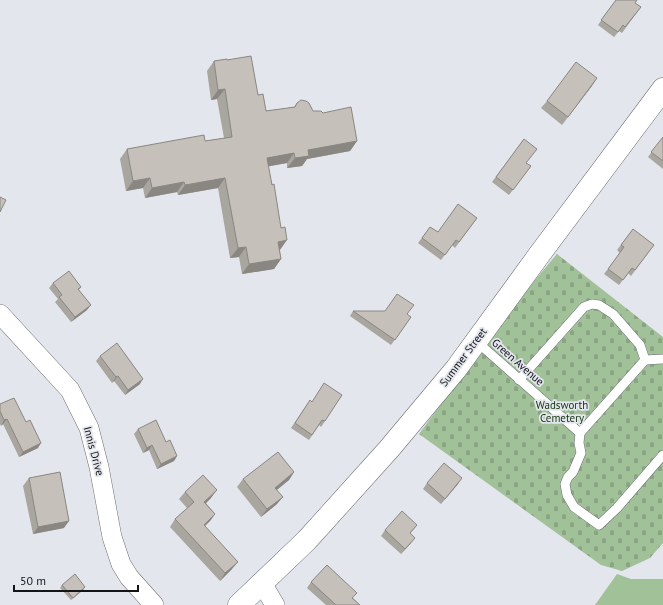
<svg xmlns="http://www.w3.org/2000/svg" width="663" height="605" viewBox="0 0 663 605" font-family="'PT Sans',sans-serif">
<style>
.cemetery{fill:url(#cemetery-stones)}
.green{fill:#a1c199}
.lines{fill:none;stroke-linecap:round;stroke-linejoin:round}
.lane-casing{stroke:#6d6f75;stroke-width:10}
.street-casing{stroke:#6d6f75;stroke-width:20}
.secondary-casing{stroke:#6d6f75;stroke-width:23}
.lane{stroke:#fff;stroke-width:9}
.street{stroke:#fff;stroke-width:19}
.secondary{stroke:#fff;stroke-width:22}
.wall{fill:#a9a59f}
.shaded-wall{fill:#8a8682}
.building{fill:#c5c0b9;stroke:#8a8682}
.labels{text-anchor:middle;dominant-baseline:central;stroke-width:3.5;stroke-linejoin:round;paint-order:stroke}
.street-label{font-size:11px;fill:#131416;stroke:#e4e6ee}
.park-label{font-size:11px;fill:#13340a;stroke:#e4e6ee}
</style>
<defs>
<pattern id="cemetery-stones" width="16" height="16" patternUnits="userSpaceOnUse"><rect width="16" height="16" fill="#a1c199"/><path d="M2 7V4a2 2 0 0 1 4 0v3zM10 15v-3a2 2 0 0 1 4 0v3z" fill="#8aa583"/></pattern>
</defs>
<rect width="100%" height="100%" fill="#e4e6ee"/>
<path class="cemetery" d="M557 254 663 337V543L650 558 622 571 601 565 419 434 518 300Z"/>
<path class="green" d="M617 574 631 579H663V605H595Z"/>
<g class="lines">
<defs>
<g id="lane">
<path d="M476 341 580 433"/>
<path d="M519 380 584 307 592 304 599 305 613 314 640 345 645 360 663 359"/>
<path d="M580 433 579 443 581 453 573 472 568 477 565 484 567 495 574 507 599 525 617 508 663 455"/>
<path d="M580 433 645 360"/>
</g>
<g id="street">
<path d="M0 314 70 390 89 428 99 467 112 537 121 564 129 577 154 605"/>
<path d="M262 583 275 605"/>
</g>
<path id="secondary" d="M239 605 307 540 389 449 456 369 539 255 663 89"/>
</defs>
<use href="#lane" class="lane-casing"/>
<use href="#street" class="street-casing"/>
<use href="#secondary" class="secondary-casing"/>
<use href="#lane" class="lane"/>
<use href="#street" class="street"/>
<use href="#secondary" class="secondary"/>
</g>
<g class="wall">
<path d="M616 0 635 3 641 7 622 33 619 31 614 37 598 25Z"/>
<path d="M227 60 258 95 266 111 294 107 297 103 313 111 357 141 350 151 307 159 302 166 287 168V163L268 166 281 259 274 269 242 274 239 257 230 258 218 188 178 195 177 192 145 198 143 188 126 191 120 159 127 149 205 141 224 138 217 99 211 100 207 71 214 61Z"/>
<path d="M597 78 562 125 541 108 547 101Z"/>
<path d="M663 137V169L648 157Z"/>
<path d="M524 139 526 163 531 166 509 195 492 182Z"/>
<path d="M477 218 455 248 452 245 441 260 418 243 430 227 438 232Z"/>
<path d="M633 229 654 245 631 276 628 273 619 285 604 274 620 253 617 250Z"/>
<path d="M53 283 81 287 79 290 87 310 71 322 55 302 58 299 49 288Z"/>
<path d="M353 311 407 314 411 317 391 345 350 316Z"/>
<path d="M100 356 140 384 125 395 114 381 112 383 96 361Z"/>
<path d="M310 400 325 421 321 427 319 425 309 440 291 428Z"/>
<path d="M0 404 26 422 38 448 19 457 3 424 1 426 0 424Z"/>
<path d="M138 429 166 442 177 456 174 461 157 469 149 450 143 453 134 434Z"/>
<path d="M294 472 289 480 277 490V504L261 517 237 487 243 479Z"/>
<path d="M29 478 64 528 33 534 23 486Z"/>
<path d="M427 483 458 484 441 504 423 489Z"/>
<path d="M185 492 211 498 206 503 215 514 210 521 205 526 232 569 220 581 170 527 175 519 187 508 179 499Z"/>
<path d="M417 525 410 534 411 543 401 554 381 536 385 530Z"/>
<path d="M311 582 353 598 360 605H326L307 588Z"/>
<path d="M62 585 85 587 83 590 71 600 60 588Z"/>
</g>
<g class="shaded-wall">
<path d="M597 78 592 86 562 125 568 117Z"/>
<path d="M225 89 217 99 211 100 218 90Z"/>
<path d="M357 141 350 151 307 159 302 166 287 168 295 158 308 150Z"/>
<path d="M294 153 287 163 260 168 267 158Z"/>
<path d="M150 178 143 188 126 191 133 181Z"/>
<path d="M225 178 218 188 178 195 185 185Z"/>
<path d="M184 182 177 192 145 198 152 188Z"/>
<path d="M287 240 280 250 271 252 278 242Z"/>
<path d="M246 247 239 257 230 258 238 248Z"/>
<path d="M281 259 274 269 242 274 249 264Z"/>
<path d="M91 305 87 310 71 322 75 317Z"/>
<path d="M118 376 114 381 112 383 116 377Z"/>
<path d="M143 379 140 384 125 395 128 390Z"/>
<path d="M7 419 3 424 1 426 4 420Z"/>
<path d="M41 443 38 448 19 457 23 452Z"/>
<path d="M152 445 149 450 143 453 147 448Z"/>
<path d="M177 456 174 461 157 469 161 464Z"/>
<path d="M294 472 289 480 270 495 275 488Z"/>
<path d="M462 478 458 484 441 504 445 499Z"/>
<path d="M217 490 211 498 199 510 204 502Z"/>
<path d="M283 497 277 504 261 517 267 509Z"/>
<path d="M215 514 210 521 198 532 204 525Z"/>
<path d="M69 521 64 528 33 534 38 527Z"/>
<path d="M415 538 411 543 401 554 405 549Z"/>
<path d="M238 562 232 569 220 581 225 573Z"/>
<path d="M85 587 83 590 71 600 73 598Z"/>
</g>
<g class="building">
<path d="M616 0H637L635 3 641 7 625 27 623 25 618 32 601 20Z"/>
<path d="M251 56 258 95 263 94 266 111 295 107 297 103 301 100 306 101 309 103 313 111H321L323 113 351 107 357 141 308 150 309 156 295 158 294 153 267 158 272 185 274 184 281 228 285 227 287 240 278 242 281 259 249 264 246 247 238 248 225 178 185 185 184 182 152 188 150 178 133 181 127 149 204 135 205 141 232 137 225 89 218 90 214 61 227 59V60Z"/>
<path d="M576 62 597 78 568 117 547 101Z"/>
<path d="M663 137V161L651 152Z"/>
<path d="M524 139 537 149 526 163 531 166 513 190 496 177Z"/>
<path d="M0 197 6 200 0 212Z"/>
<path d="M458 204 477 218 459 242 456 240 445 255 422 238 430 227 438 232Z"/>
<path d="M633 229 654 245 635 270 632 268 623 280 608 269 624 247 621 245Z"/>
<path d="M69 271 81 287 78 289 91 305 75 317 59 297 62 295 53 283Z"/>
<path d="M397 294 414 305 407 314 411 317 395 340 353 311H385Z"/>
<path d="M117 343 143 379 128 390 118 376 116 377 100 356Z"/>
<path d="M324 383 342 395 325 421 322 420 312 435 295 423 310 400 312 402Z"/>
<path d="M14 398 26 422 30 420 41 443 23 452 7 419 4 420 0 411V404Z"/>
<path d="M156 420 166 442 170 440 177 456 161 464 152 445 147 448 138 429Z"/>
<path d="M278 452 294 472 275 488 283 497 267 509 243 479Z"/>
<path d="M444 463 462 478 445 499 427 483Z"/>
<path d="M60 472 69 521 38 527 29 478Z"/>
<path d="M203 475 217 490 204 502 215 514 204 525 238 562 225 573 175 519 194 502 185 492Z"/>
<path d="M402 511 417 525 410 533 415 538 405 549 385 530Z"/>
<path d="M327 565 357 593 352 598 360 605H336L311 582Z"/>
<path d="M75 574 85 587 73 598 62 585Z"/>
</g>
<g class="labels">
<g class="street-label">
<text transform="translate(463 357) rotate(-53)">Summer Street</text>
<text transform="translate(518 362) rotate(41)">Green Avenue</text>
<text transform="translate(94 451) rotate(75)">Innis Drive</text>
</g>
<g class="park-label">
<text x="562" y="405">Wadsworth<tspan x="562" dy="13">Cemetery</tspan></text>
</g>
</g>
<path d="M14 585v6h124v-6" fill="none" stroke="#131416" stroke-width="2"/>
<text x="20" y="585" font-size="12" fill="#131416" stroke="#e4e6ee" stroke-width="3" paint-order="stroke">50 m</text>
</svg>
